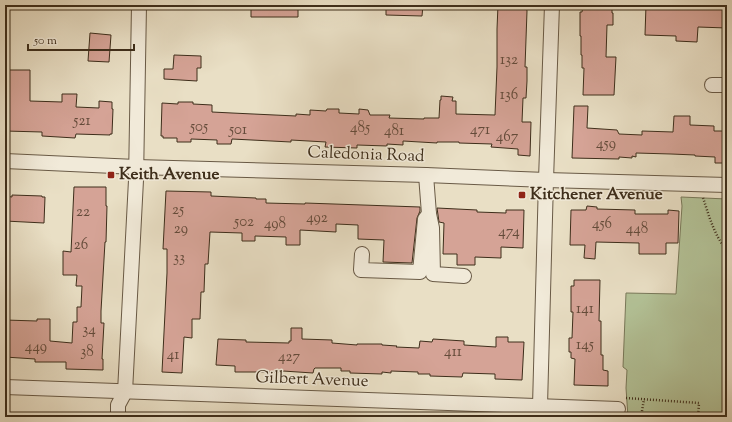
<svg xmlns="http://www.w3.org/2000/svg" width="732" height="422" viewBox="0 0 732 422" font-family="'Sorts Mill Goudy',serif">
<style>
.green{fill:#b3c297;stroke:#787859}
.building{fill:#d5a396;stroke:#3e2e1b}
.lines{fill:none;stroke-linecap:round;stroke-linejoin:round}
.minor-casing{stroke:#695a46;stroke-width:16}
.path{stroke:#3e2e1b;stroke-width:2.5;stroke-dasharray:1 2;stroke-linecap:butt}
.minor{stroke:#f1ead9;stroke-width:14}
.poi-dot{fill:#8f2418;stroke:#f1ead9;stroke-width:1.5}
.labels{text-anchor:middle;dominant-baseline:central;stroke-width:3;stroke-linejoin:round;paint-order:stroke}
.number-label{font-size:15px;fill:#644b3a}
.street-label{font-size:17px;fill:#3e2e1b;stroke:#f1ead9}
.poi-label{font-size:17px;font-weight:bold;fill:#3e2e1b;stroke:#f1ead9;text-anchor:start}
</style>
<rect width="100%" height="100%" fill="#e9dfc5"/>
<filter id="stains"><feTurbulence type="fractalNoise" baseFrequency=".005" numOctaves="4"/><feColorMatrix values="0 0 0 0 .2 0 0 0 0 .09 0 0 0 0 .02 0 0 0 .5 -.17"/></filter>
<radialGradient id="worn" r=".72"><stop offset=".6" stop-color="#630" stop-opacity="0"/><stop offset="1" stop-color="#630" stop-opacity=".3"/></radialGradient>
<path class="green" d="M681 197 727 199V417H628L626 388 627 370 623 367 626 293 676 294 682 206Z"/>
<g class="building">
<path d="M251 5 298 7V17H251Z"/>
<path d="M386 5H423L422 16 386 15Z"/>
<path d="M498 5H526L527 11 525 67H527V81L526 98H523L522 122H531L530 156 518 155V149L491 147 492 144 459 143V142H437V143L403 141V145L387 144V146L357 145V148L325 147 326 142 291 140V142L232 139 231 144H217V140L191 139V142H177V138H163V136H161L162 103 178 104V102H193V104L212 105V112L232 113 296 116V114L310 115V110L326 111 327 109H339V113L359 114V109L368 110 370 115H390L389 118 424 119V118H439L440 100H441V96L453 97 452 101H456V114L495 115 497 67V29Z"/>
<path d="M583 5H612V13H613V25H607L606 57H616L614 95H583L584 68H582V55H581V36H580V12H582Z"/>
<path d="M646 5H727V28L698 27 697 42 676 41V36L645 35Z"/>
<path d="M90 33 111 35 109 62 88 61Z"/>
<path d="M174 55 201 56V68H197V81L164 79V69H173Z"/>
<path d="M5 70H30V101L62 102V94H77L76 107 99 108V101L112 102V109H113L112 134H110V135L76 134 75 138 42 136V132L5 131Z"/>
<path d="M574 106H588L587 128 617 130 619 134 642 135V131L673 132 674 116H690V125L714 126V131H727V163H715V157L695 156V155L671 154 636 153V157L632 156V158L619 157V159L572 158Z"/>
<path d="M74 187H106V206H107L106 242H105L101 311V323H104L102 359H103V370L66 369V362H35V359L5 357V320L37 321V319H50V341L72 343 73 322H77V307H81L82 286H76L77 275H63V251L71 252Z"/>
<path d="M166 191 211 192V196L256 198V199H266V203L305 204V203L420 207V211L417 218 412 263 383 262 384 240 358 239V225L336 224V232L300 230V245H286V237L255 236V241H242V233L210 232 208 264H205L204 292H201L200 319H192V338L184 337 182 373 162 372 167 273V249H163Z"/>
<path d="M12 195 42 196V197H45L44 223 5 221V196L12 197Z"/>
<path d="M587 206 597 207V209L635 210V214H668V210L679 211 678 243H666V254H639V243L596 242 595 259 584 258 585 245H570L571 210H586Z"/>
<path d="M437 208 477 210V212L506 213V210H524L523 248 501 247V258L475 257V265H457V254H443L444 223 439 222Z"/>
<path d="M574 280H600L599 321H601V355H603V370L608 371V386L574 385 575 359 571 358V352H569V338H572L573 312H571V286H574Z"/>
<path d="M291 328H302V339L332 340V343L357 345V344H382V345L397 346 396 347 419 348 420 341 432 342 433 339 464 341V345L496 347V337H508V342H524L522 380 495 379V374L463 373 462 377 430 376V374H418V372L391 371V373L382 372V374L350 373V371H341V368H315L314 369 313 373 283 371V372H235V366L216 365 218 339 246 340V342L289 343V341H291Z"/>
</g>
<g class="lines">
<defs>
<g id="minor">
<path d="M712 85H727"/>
<path d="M5 161 136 167 426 175 546 180 727 185"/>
<path d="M426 175 429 214 432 228 433 274 464 276"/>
<path d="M362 254 361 270 420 272 425 219 429 214"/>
<path d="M5 387 618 409"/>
<path d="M540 406 546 180 552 5"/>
<path d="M118 417V405L125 392 136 180 139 5"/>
</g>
</defs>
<use href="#minor" class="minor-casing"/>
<g class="path">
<path d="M703 198C709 215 714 236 727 250"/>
<path d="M626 398 699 403 698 417"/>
<path d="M641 417 644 399"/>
</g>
<use href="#minor" class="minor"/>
</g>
<g class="poi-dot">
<rect x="107" y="171" width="8" height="8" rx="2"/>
<rect x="518" y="191" width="8" height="8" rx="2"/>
</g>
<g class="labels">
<g class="number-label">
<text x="509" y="60">132</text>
<text x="509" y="95">136</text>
<text x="82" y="121">521</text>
<text x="199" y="127">505</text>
<text x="360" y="128">485</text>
<text x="238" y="130">501</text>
<text x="480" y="130">471</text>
<text x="394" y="131">481</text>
<text x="507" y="137">467</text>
<text x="606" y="144">459</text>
<text x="178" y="210">25</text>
<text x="83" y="212">22</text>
<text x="317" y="218">492</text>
<text x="244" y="222">502</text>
<text x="275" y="224">498</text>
<text x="602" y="224">456</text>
<text x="181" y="229">29</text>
<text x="637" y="229">448</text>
<text x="509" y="232">474</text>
<text x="81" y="245">26</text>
<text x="179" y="258">33</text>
<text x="585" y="309">141</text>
<text x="89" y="330">34</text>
<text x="585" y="345">145</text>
<text x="36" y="347">449</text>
<text x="87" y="352">38</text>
<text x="453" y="352">411</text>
<text x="173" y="355">41</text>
<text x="289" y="357">427</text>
</g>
<g class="street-label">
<text transform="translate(366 155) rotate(2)">Caledonia Road</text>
<text transform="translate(312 380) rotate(2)">Gilbert Avenue</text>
</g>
<g class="poi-label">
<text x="119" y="175">Keith Avenue</text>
<text x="530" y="195">Kitchener Avenue</text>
</g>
</g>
<rect width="732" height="422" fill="none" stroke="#e9dfc5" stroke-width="20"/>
<rect x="6" y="6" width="720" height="410" fill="none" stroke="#3e2e1b" stroke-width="2"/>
<rect x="10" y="10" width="712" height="402" fill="none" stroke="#3e2e1b"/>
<path d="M28 44v6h106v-6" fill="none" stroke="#3e2e1b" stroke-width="2"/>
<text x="34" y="44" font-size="12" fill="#3e2e1b" stroke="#f1ead9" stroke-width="3" paint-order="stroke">50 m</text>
<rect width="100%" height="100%" filter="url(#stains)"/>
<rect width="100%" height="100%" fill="url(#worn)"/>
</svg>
